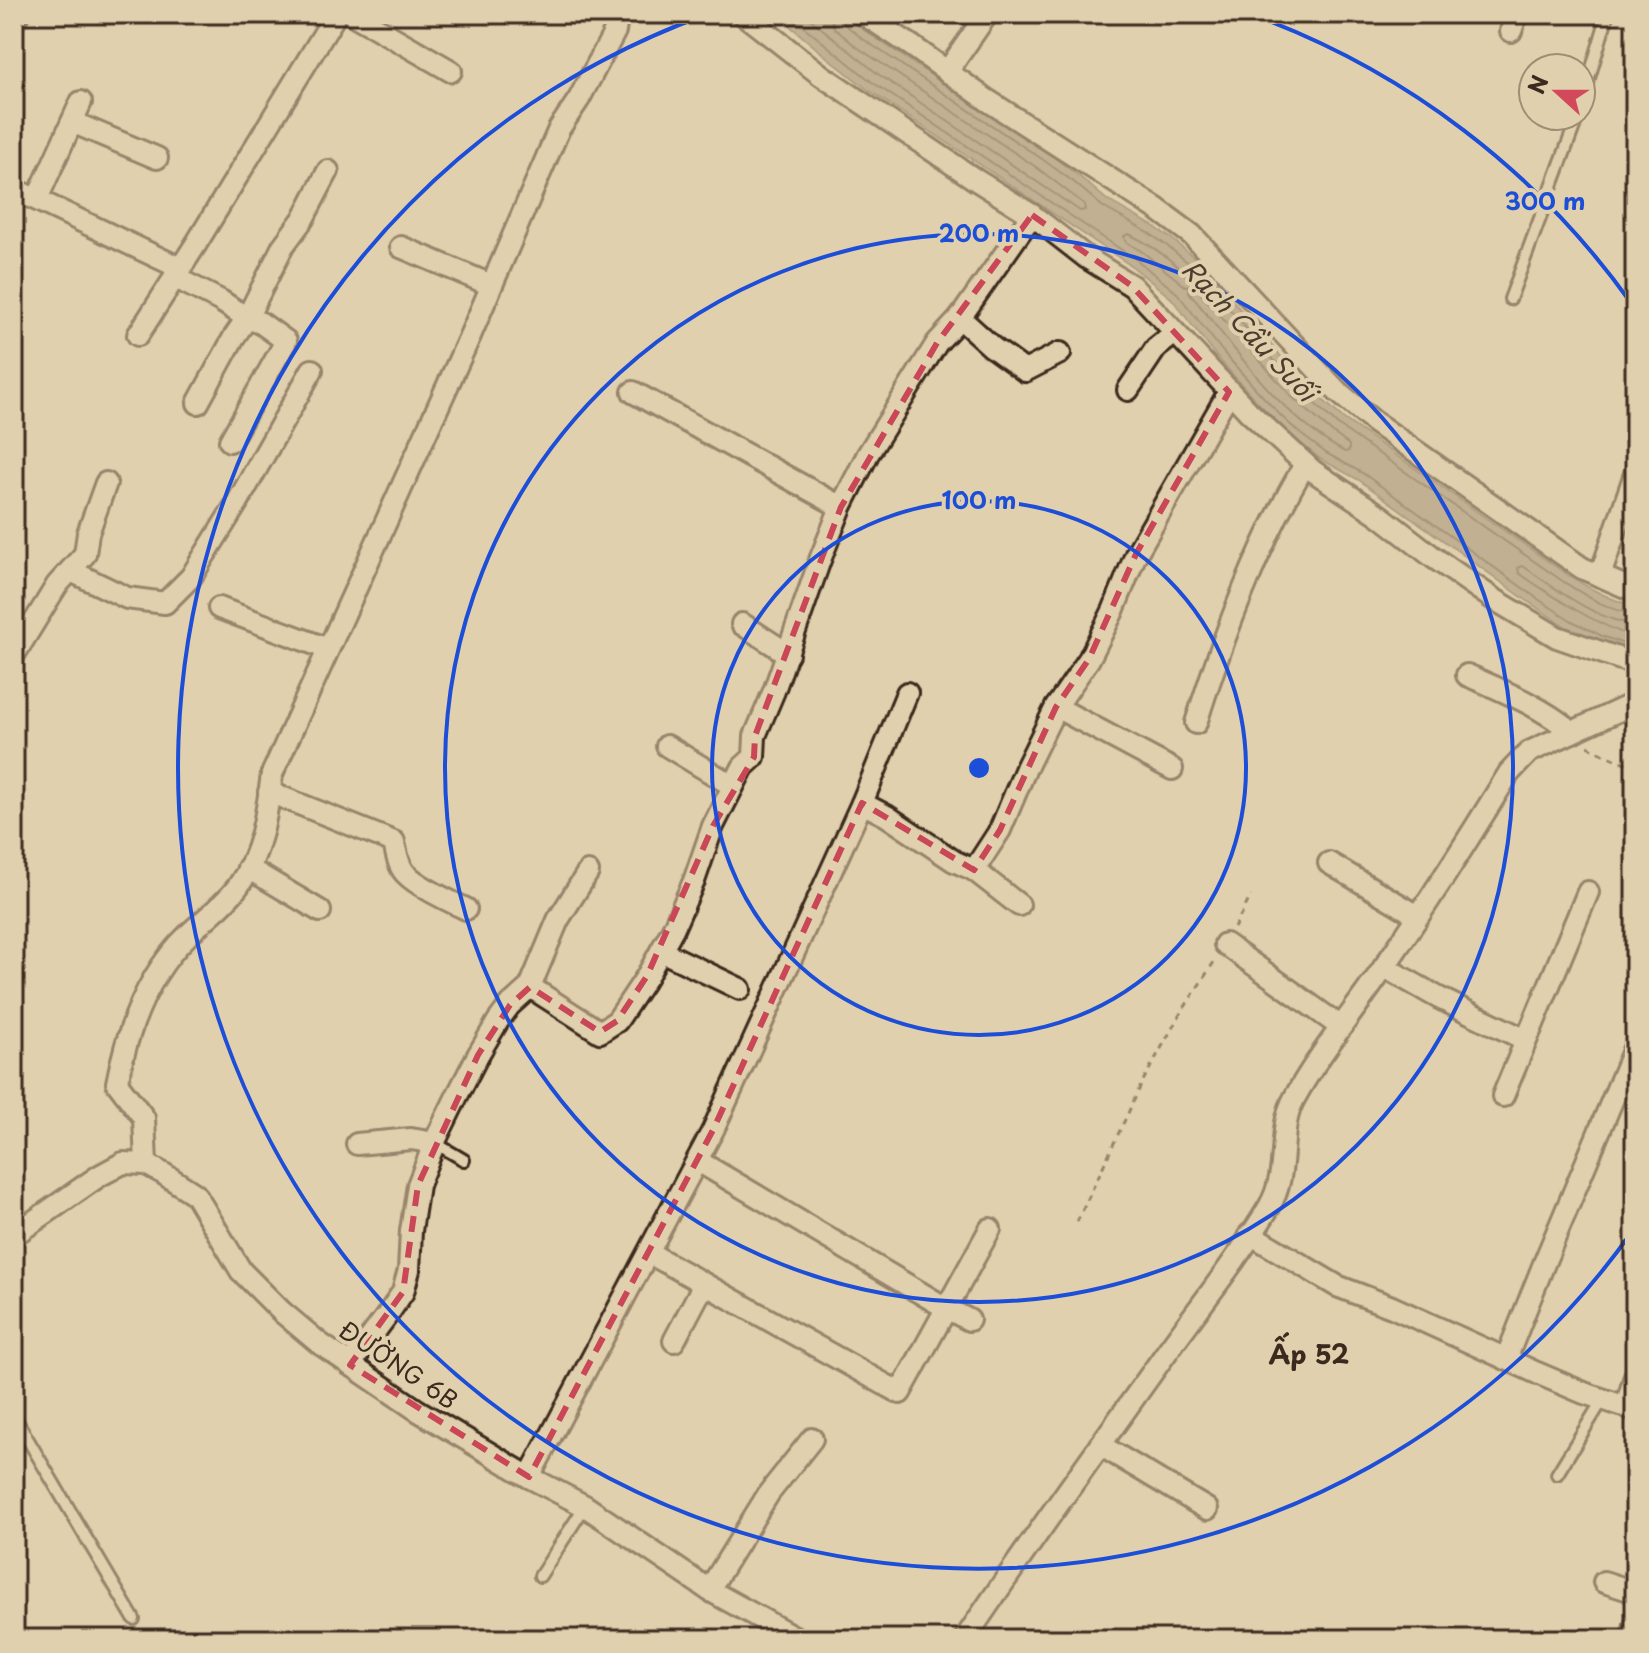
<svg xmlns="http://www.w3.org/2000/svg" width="1649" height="1653" viewBox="0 0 1649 1653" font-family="'Playpen Sans',sans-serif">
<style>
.water{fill:#9b8a71;stroke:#756450;stroke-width:2}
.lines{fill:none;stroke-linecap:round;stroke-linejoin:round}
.shore{stroke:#61503f;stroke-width:2}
.service-casing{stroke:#3b2a1e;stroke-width:16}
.minor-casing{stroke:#3b2a1e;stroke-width:26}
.path{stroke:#3b2a1e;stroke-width:3;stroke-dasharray:6 6;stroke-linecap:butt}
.service{stroke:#e1d0ad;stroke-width:10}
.minor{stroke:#e1d0ad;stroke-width:20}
.marked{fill:none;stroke:#ca4758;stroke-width:6;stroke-dasharray:16 10;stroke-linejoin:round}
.ring{fill:none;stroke:#1d4ed8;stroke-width:4}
.labels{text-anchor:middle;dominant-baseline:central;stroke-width:8;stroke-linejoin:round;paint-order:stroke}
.street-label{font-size:24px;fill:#3b2a1e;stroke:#e1d0ad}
.water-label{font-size:26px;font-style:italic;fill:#4e3d2f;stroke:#e1d0ad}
.neighbourhood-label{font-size:26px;font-weight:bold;fill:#3b2a1e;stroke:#e1d0ad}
.centre{fill:#1d4ed8;stroke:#e1d0ad;stroke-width:4}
.ring-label{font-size:24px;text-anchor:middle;font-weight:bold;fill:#1d4ed8;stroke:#e1d0ad;stroke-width:8;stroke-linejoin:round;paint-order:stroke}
</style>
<rect width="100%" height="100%" fill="#e1d0ad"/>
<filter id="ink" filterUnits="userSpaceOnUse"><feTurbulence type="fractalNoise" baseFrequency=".0125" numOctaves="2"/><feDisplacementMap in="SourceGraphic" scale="16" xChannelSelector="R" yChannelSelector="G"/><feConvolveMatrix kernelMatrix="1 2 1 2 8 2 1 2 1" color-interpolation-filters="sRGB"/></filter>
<g filter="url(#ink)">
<path class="water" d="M776 14H844L868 33 1047 152 1080 177 1107 200 1153 226 1171 238 1197 260 1305 384 1344 419 1565 573C1587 587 1609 600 1635 606V657L1599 644 1568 628 1533 605 1359 480 1322 460 1297 441 1276 422 1250 394 1217 357 1171 298 1133 267 867 89 823 54Z"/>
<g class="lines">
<g class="shore">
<path d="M788 14 872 82 1138 261 1177 293 1223 352 1256 389 1282 417 1302 435 1326 453 1364 474 1538 599 1572 621 1602 636 1635 648"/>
<path d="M804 14 878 74 1080 211 1085 210 1084 204 1036 167 857 47 834 28 830 14"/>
<path d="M840 14 843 23 863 39 1042 159 1075 183 1103 207 1149 233 1166 245 1191 265 1299 389 1339 426 1561 580C1583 594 1608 611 1635 614"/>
<path d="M1129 234C1151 245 1175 261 1190 280V285L1185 286 1144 253 1125 241 1124 236Z"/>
<path d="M1193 285 1292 397 1333 433 1349 445V451L1345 452C1281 418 1234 347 1189 292V287Z"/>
<path d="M1635 624C1599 622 1553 587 1523 566L1518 568 1519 573C1556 599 1592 622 1635 638"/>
</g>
<defs>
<g id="service">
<path d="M1581 105 1608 14"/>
<path d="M1510 299 1578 116"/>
<path d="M435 1143 464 1160"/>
<path d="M14 1416 134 1619"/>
<path d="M1557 1474 1603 1399"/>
<path d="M540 1576 585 1506"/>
</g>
<g id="minor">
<path d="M352 14 451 71"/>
<path d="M743 14 821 75 976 180 1032 215 1087 258 1132 286 1249 412 1313 471 1379 515 1433 557 1492 598 1557 637 1635 664"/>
<path d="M863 14 912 46 987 100 1157 209 1192 235 1337 391 1374 422 1582 568 1635 591"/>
<path d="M14 21 18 14"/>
<path d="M1511 31 1517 14"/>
<path d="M947 72 987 14"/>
<path d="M72 122 157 158"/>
<path d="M14 189 180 268"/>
<path d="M37 199 81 102"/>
<path d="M401 247 491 285"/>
<path d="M174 277 221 301 247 318 234 337 198 403"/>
<path d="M960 318 992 347 1025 371 1060 353"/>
<path d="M138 335 196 244 336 14"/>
<path d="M1128 390 1156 348 1175 333"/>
<path d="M633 392 841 507"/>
<path d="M230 441 286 341 261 323 247 318 283 246 303 219 328 171"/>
<path d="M71 571 127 598 165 603 191 577 237 503 312 370"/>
<path d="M1600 576 1635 474"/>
<path d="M219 608 328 649"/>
<path d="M742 624 788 654"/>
<path d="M14 655 57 585 85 554 88 533 106 483"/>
<path d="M1467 675C1503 691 1541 706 1572 732"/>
<path d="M1056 707 1172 769"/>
<path d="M1196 723C1225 631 1257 547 1305 464"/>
<path d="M667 746 733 786"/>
<path d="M269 792 394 842C396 852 398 865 405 873 417 886 449 901 466 909"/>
<path d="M862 803 887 816 954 861 974 870 1019 905"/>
<path d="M1329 863 1418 916"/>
<path d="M248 868 320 911"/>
<path d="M974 870 1000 830 1026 768 1056 707 1089 659 1113 611 1136 554 1229 392"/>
<path d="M1225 944 1341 1027"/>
<path d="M661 951 740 989"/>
<path d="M1384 967 1439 998 1526 1040"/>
<path d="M530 987 600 1032 617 1021 647 976 673 929 694 881 713 826 743 767 754 757 755 736 774 691 820 560 841 507 868 454 937 343 960 318 1032 215"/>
<path d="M1503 1096 1588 892"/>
<path d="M357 1144 411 1139 435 1143"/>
<path d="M698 1161 946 1308 969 1320"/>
<path d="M146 1164 144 1118 117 1083C127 1030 147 975 187 936 205 918 225 905 239 885 262 852 267 812 272 774L470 336 559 129 579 99 615 31 616 24 611 14"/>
<path d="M1250 1234 1337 1286 1392 1307 1537 1373 1584 1393 1635 1410"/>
<path d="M14 1235 99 1176 123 1163 146 1164 164 1174 195 1194 241 1271 282 1312 319 1343 417 1410 529 1477 585 1506 709 1590 798 1639"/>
<path d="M649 1253 900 1393 990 1229"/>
<path d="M674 1341 704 1284"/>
<path d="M1506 1359 1545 1261 1635 1046"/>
<path d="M350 1365 388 1314 403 1292 409 1270 411 1231 418 1185 437 1137 457 1096 478 1055 498 1021 510 1005 530 987 558 920 588 872"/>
<path d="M1626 1406 1635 1376"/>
<path d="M1100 1445 1207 1509"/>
<path d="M529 1477 713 1130 862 803 907 693"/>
<path d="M1604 1582 1635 1592"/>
<path d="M709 1590 769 1493 812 1439"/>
<path d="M965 1639C1029 1543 1097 1450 1164 1356 1199 1307 1238 1259 1269 1207 1291 1170 1276 1130 1295 1097 1323 1047 1360 1004 1391 957 1432 897 1471 835 1509 773L1529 752 1635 703"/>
<path d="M1631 1639 1635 1626"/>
</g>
</defs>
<use href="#service" class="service-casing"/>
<use href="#minor" class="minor-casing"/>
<g class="path">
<path d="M1588 746C1603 756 1620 759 1635 768"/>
<path d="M1234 928 1251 896"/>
<path d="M1077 1222 1144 1079 1179 1016 1216 959"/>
</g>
<use href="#service" class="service"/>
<use href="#minor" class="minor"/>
</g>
</g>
<path d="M0 0H1649V1653H0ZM1032 215 1132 286 1229 392 1136 554 1089 659 1056 707 1000 830 974 870 862 803 713 1130 529 1477 350 1365 403 1292 418 1185 478 1055 510 1005 530 987 600 1032 617 1021 647 976 713 826 754 757 755 736 841 507 937 343Z" fill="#e1d0ad" fill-opacity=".55" fill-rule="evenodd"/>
<path class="marked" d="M1032 215 1132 286 1229 392 1136 554 1089 659 1056 707 1000 830 974 870 862 803 713 1130 529 1477 350 1365 403 1292 418 1185 478 1055 510 1005 530 987 600 1032 617 1021 647 976 713 826 754 757 755 736 841 507 937 343Z"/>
<g class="ring">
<circle cx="979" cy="768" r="267"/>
<circle cx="979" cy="768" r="534"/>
<path d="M1631 1233A801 801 0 1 1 705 15M1253 15A801 801 0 0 1 1631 303"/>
</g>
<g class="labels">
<g class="street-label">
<text transform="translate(399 1364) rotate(34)">ĐƯỜNG 6B</text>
</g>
<g class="water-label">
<text transform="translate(1250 330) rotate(47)">Rạch Cầu Suối</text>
</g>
<g class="neighbourhood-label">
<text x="1309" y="1353">Ấp 52</text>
</g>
</g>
<circle cx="979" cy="768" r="12" class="centre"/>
<g class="ring-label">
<text x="1545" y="210">300 m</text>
<text x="979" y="242">200 m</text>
<text x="979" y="509">100 m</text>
</g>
<rect width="1649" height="1653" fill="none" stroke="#e1d0ad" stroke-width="48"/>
<rect x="24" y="24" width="1601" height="1605" fill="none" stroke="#3b2a1e" stroke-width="3" filter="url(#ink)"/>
<g transform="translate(1557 92) rotate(291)"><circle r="38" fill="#e1d0ad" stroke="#9f8e74" stroke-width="2"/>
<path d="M0-6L14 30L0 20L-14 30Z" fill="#d1495b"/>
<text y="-12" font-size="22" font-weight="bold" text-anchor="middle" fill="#3b2a1e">N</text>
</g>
</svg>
